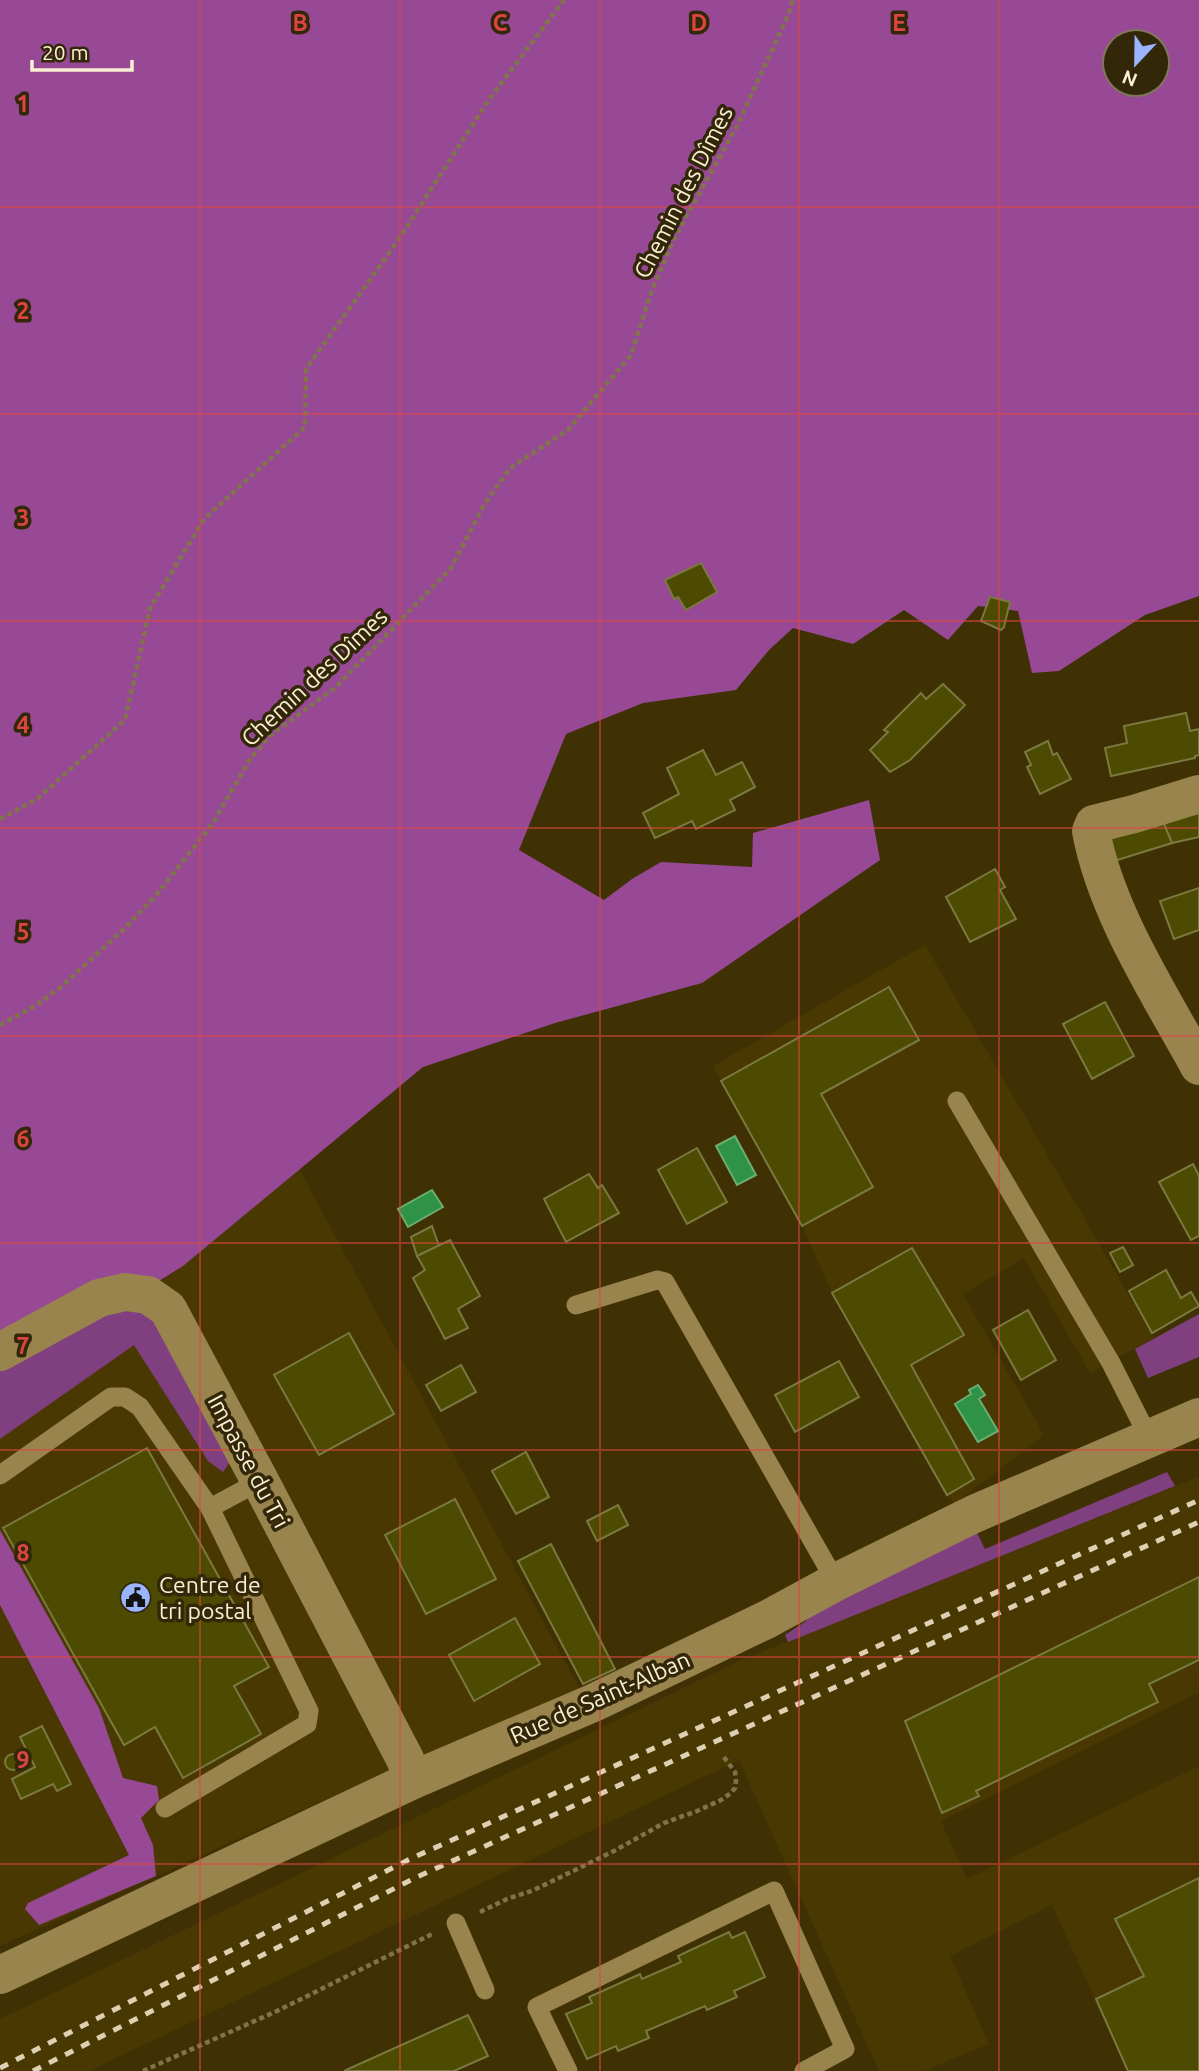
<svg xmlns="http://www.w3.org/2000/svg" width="1199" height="2071" viewBox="0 0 1199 2071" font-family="Ubuntu,sans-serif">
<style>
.built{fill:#4a3802}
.green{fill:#803f7f}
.forest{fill:#974996;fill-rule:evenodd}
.water{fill:#2e9247;stroke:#6cae71;stroke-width:2}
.building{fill:#4d4b01;stroke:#797940;stroke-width:2}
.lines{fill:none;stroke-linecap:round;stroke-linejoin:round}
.path{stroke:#81734b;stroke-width:4.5;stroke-dasharray:5 3.5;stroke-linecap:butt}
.service{stroke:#9a844d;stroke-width:19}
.minor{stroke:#9a844d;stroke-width:38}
.rail{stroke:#ded1b3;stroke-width:5;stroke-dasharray:9 9;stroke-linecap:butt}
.grid{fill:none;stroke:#dc4642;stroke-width:2;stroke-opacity:0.55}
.labels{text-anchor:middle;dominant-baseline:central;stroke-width:7;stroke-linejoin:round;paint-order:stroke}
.street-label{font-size:23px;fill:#fbefd3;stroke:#33270a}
.poi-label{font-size:23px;fill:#fbefd3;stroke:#33270a;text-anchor:start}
.grid-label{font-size:23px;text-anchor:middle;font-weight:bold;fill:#dc4642;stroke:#33270a;stroke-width:7;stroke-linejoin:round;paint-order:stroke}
</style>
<rect width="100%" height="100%" fill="#403104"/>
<g class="built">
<path d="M925 945 1154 1338 1090 1373 1024 1258 963 1294 1044 1435 954 1504 832 1293 802 1226 713 1066Z"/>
<path d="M299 1169 582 1693 324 1800 0 1946V1387L183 1266Z"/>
<path d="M1199 1477V1692L941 1821 967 1879 1199 1766V2071H1128L1052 1905 950 1956 989 2044 923 2071H879L739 1760 89 2071H0V2019L739 1661Z"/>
</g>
<g class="green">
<path d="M98 1304 149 1310 230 1462 223 1472 208 1461 134 1345 0 1439V1364Z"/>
<path d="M1199 1314V1357L1148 1378 1135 1349Z"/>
<path d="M1167 1472 1175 1486 788 1642 785 1635 806 1621 809 1613 976 1531 985 1549Z"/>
</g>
<g class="forest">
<path d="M0 0H1199V596L1145 615 1059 671 1032 673 1018 611 978 606 948 640 904 610 853 644 793 628 769 650 736 690 643 703 566 734 519 850 604 900 632 879 661 862 752 867 753 833 869 800 880 860 702 983 555 1023 423 1067 183 1266 151 1286 0 1342ZM1115 42H1157V84H1115Z"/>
<path d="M0 1530 99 1708 123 1778 157 1786 159 1800 141 1818 153 1845 156 1876 39 1925 25 1909 28 1903 129 1855 0 1605Z"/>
</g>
<g class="water">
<path d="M735 1136 756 1175 737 1185 716 1146Z"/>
<path d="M432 1190 443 1207 408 1227 398 1209Z"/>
<path d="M978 1385 985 1395 979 1399 998 1431 978 1442 955 1404 971 1394 969 1390Z"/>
</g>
<g class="building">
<path d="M701 563 717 592 686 610 678 597 674 599 665 580Z"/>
<path d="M990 597 1010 602 1004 627 1001 630 981 621Z"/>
<path d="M943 684 965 705 910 760 890 772 870 750 888 732 884 730 921 693 926 699Z"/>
<path d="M1186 713 1190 731 1199 729V755L1195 756V758L1111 776 1105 748 1127 743 1124 726Z"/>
<path d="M1048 741 1053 755 1057 753 1071 779 1040 794 1027 767 1031 765 1025 752Z"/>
<path d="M703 750 716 775 742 762 755 787 730 800 735 810 696 829 692 821 655 838 643 813 679 794 667 768Z"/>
<path d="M1199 800V837L1172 843 1159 812Z"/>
<path d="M1159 812 1172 843 1114 861 1102 829Z"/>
<path d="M995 869 1005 887 1000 890 1016 919 970 942 946 897Z"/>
<path d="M1199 888V930L1174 939 1160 901Z"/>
<path d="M889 987 919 1040 821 1094 873 1187 802 1226 721 1081Z"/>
<path d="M1105 1002 1134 1056 1092 1079 1063 1024Z"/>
<path d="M697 1148 727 1202 687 1224 658 1170Z"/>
<path d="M1193 1164 1199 1176V1236L1191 1240 1159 1182Z"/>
<path d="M589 1174 598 1188 602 1185 619 1213 566 1242 544 1199Z"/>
<path d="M432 1226 439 1246 417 1256 411 1237Z"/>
<path d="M450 1240 480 1296 458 1309 468 1328 445 1339 413 1278 425 1270 417 1256Z"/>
<path d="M1123 1247 1133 1265 1120 1272 1110 1253Z"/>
<path d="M912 1248 964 1335 911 1365 974 1479 947 1495 832 1293Z"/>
<path d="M1166 1270 1181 1298 1191 1292 1199 1306 1152 1333 1129 1291Z"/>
<path d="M1028 1310 1056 1360 1021 1380 993 1330Z"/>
<path d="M349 1333 394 1414 319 1455 274 1375Z"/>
<path d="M839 1361 859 1397 795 1432 775 1395Z"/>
<path d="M461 1365 476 1392 441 1411 426 1385Z"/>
<path d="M147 1448 269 1667 234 1686 261 1734 183 1778 155 1727 124 1745 3 1528Z"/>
<path d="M526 1452 549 1497 516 1514 492 1471Z"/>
<path d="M455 1499 496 1579 426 1614 385 1535Z"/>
<path d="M618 1505 628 1525 597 1541 587 1521Z"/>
<path d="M551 1544 615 1669 583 1684 518 1561Z"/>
<path d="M1199 1577V1660L1149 1684 1158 1702 976 1791 979 1796 942 1813 905 1721Z"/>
<path d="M515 1618 540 1664 474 1701 449 1655Z"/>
<path d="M42 1726 71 1784 57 1791 53 1784 21 1799 12 1779 35 1767 20 1737Z"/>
<circle cx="13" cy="1762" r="8"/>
<path d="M1199 1878V2071H1128L1096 1999 1144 1976 1115 1919Z"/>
<path d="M729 1932 732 1938 745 1932 765 1977 734 1991 737 1997 707 2010 705 2006 646 2031 649 2038 618 2051 616 2046 587 2059 566 2014 592 2003 589 1997 640 1974 642 1979 681 1962 678 1956Z"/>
<path d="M468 2015 488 2056 454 2071H344Z"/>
</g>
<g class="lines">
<g class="path">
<path d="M0 819 37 799 125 720 150 608 204 519 305 427 306 369 399 239 488 101 564 0"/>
<path d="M0 1025 35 1006 62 986 126 927 157 894 213 823 250 759 271 735 336 687 451 568 484 505 510 468 568 430 631 355 652 290 674 239 738 124 788 15 793 0"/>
<path d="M480 1912 507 1899 534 1890 614 1851 664 1823 697 1811 721 1800 731 1793 735 1788 736 1780 735 1772 723 1756"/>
<path d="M143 2071 277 2011 434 1933"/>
</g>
<g class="service">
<path d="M957 1101 1111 1363 1149 1438"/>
<path d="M576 1305 657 1280 665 1282 836 1582"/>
<path d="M0 1475 111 1397H125L140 1407 210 1508 309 1711 307 1724 165 1808"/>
<path d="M210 1508 260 1481"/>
<path d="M456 1923 485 1990"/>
<path d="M568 2071 537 2007 774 1891 845 2049 804 2071"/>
</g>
<g class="minor">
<path d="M1199 794 1134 814 1094 824 1091 831C1106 912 1159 993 1199 1066"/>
<path d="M0 1352 99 1298 125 1292 148 1295 168 1309 260 1481 405 1759 413 1780"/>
<path d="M0 1975 413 1780 593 1703 766 1620 836 1582 974 1514 1199 1417"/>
</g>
<g class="rail">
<path d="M0 2068 408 1860 1199 1500"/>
<path d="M33 2071 417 1877 1199 1522"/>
</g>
</g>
<path class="grid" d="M200 0V2071M400 0V2071M600 0V2071M799 0V2071M999 0V2071M0 207H1199M0 414H1199M0 621H1199M0 828H1199M0 1036H1199M0 1243H1199M0 1450H1199M0 1657H1199M0 1864H1199"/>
<defs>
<symbol id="civic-disc" viewBox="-11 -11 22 22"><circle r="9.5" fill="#9ab5fd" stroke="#33270a"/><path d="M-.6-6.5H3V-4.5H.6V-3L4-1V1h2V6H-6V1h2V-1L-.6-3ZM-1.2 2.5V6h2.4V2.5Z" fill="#111"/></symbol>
</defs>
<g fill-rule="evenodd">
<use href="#civic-disc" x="118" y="1580" width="35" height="35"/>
</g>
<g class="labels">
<g class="street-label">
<text transform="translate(683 192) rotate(-63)">Chemin des Dîmes</text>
<text transform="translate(314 677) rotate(-43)">Chemin des Dîmes</text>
<text transform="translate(249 1461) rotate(62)">Impasse du Tri</text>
<text transform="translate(600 1697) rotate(-24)">Rue de Saint-Alban</text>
</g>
<g class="poi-label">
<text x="159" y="1584">Centre de<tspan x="159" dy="26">tri postal</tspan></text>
</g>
</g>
<g class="grid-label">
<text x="300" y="31">B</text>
<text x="500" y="31">C</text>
<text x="699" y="31">D</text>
<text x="899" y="31">E</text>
<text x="23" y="112">1</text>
<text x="23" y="319">2</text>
<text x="23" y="526">3</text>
<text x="23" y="733">4</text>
<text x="23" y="940">5</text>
<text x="23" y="1147">6</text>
<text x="23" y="1354">7</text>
<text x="23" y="1561">8</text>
<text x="23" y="1768">9</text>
</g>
<g transform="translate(1136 63) rotate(202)"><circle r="33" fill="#33270a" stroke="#83775a" stroke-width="2"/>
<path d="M0-5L12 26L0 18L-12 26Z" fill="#9ab5fd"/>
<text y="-10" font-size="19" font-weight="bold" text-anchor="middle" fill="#fbefd3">N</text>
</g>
<path d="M32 60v10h100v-10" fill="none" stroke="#fbefd3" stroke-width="3.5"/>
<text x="42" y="60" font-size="21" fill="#fbefd3" stroke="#33270a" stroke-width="5" paint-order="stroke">20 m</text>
</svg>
